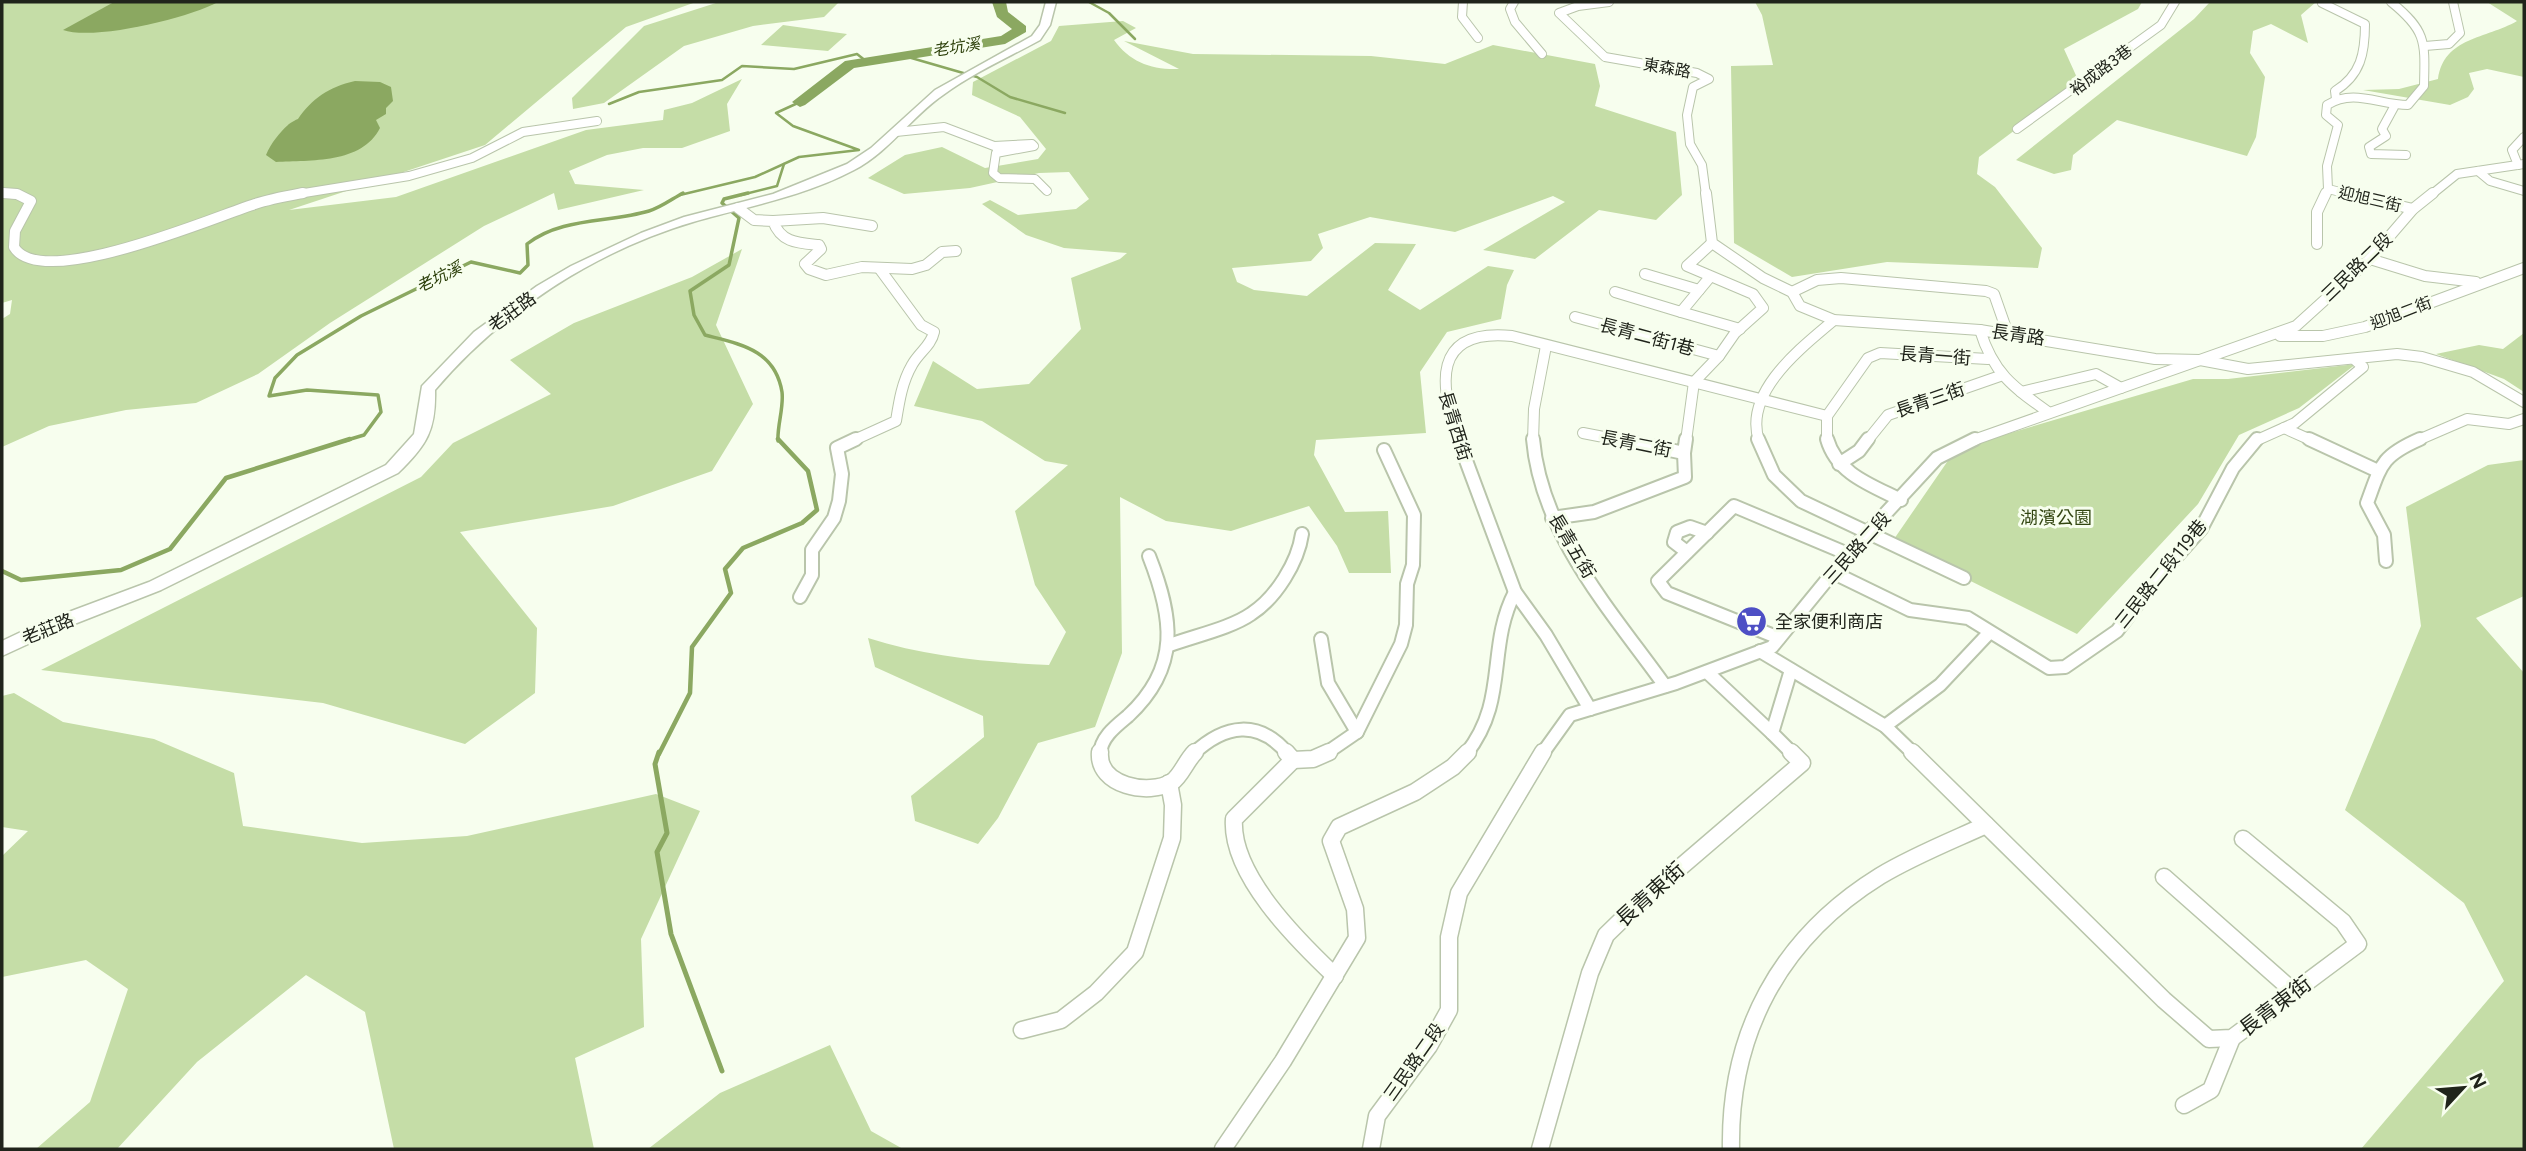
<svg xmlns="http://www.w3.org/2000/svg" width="2526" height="1151" viewBox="0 0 2526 1151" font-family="Figtree,'Noto Sans TC',sans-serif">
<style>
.green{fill:#c5dda7}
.water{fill:#8ba861}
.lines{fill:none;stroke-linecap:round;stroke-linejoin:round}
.stream-far3{stroke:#8ba861;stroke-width:2.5}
.stream-far2{stroke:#8ba861;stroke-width:3.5}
.stream-far1{stroke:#8ba861;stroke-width:4.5}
.stream{stroke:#8ba861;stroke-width:5}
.river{fill:#8ba861;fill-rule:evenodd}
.street-far3-casing{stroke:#b9c5ab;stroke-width:10}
.street-far2-casing{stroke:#b9c5ab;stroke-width:12}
.street-far1-casing{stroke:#b9c5ab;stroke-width:16}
.street-casing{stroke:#b9c5ab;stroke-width:19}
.secondary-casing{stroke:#b9c5ab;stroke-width:3}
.street-far3{stroke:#fff;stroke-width:8}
.street-far2{stroke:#fff;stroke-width:10}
.street-far1{stroke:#fff;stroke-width:12}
.street{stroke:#fff;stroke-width:16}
.secondary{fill:#fff;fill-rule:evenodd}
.labels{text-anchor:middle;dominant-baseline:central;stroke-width:6;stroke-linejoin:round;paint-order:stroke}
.far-water-label{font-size:16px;font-style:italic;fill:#2d400b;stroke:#f7feee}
.far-street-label{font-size:16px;fill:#20241b;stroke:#f7feee}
.street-label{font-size:18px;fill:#20241b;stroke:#f7feee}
.park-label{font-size:18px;fill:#334612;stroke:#f7feee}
.poi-label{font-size:18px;fill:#20241b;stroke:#f7feee;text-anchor:start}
.near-street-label{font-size:21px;fill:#20241b;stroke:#f7feee}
</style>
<rect width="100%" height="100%" fill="#f7feee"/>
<g class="green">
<path d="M2 2H696L626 27 485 145 289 210 396 197 586 130 663 120 664 110 692 103 742 79 727 104 730 131 682 148H643L607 155 569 171 575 184 644 190 558 210 554 193 484 226 330 323 258 374 196 403 126 410 49 426 2 447V319L10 314 12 300 2 303Z"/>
<path d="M719 2H839L824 17 753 26 684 46 604 103 573 109 572 98 644 26Z"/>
<path d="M1755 2H2142L2138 9 2064 49 2079 82 1979 157 1977 174 1995 187 2042 248 2038 268 1887 262 1792 277 1734 243 1731 66 1773 65 1762 15Z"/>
<path d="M2210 2H2316L2301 15 2308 43 2271 24 2253 31 2250 53 2265 77 2256 137 2247 156 2117 120 2073 155 2071 170 2054 174 2016 160 2194 19Z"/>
<path d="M2487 2H2524V77L2487 69 2469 73 2474 89 2468 97 2450 105 2363 90 2399 89 2438 79C2444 37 2486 39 2517 21Z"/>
<path d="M1123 21 1136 28 1114 40C1130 62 1151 70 1179 69L1124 41 1193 54 1371 56 1445 64 1493 45 1595 64 1600 86 1595 106 1676 132 1682 195 1656 220 1599 210 1535 259 1483 250 1565 202 1553 196 1455 232 1370 217 1318 234 1323 248 1311 261 1232 268 1237 282 1254 290 1307 296 1375 243 1416 244 1388 290 1420 310 1488 266 1514 270 1507 285 1501 319 1447 332 1420 372 1426 433 1316 440 1314 455 1345 512 1388 511 1391 573H1349L1337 546 1309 506 1231 531 1166 521 1120 497 1122 653 1095 727 1038 743 998 818 978 844 915 821 911 796 984 737 983 716 875 667 868 638C928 657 987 662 1049 665L1066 632 1035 585 1015 511 1068 465 1045 461 982 421 914 406 933 361 977 389 1029 384 1081 329 1071 278 1120 259 1127 253 1064 248 1026 235 982 204 990 200 1018 215 1076 209 1089 199 1069 172 1039 173 970 188 904 194 868 178 905 155 942 147 985 168 1038 159 1046 149 1020 117 972 95 973 82 1051 41 1059 26Z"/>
<path d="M783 25 790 26 847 34 828 51 761 45Z"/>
<path d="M742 249 716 325 753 404 712 471 613 506 460 532 537 628 535 693 465 744 323 703 41 670 421 477 453 443 551 394 510 360 574 323 692 277Z"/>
<path d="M2524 333V392L2504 379 2436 354 2479 345 2503 349Z"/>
<path d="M2356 364 2299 408 2239 435 2198 504 2077 634 1892 542 1956 449 2193 379H2228Z"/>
<path d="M2524 460V596L2476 618 2524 673V1149H2361L2504 981 2464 903 2345 810 2421 626 2406 507 2488 465Z"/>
<path d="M14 693 63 722 154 739 234 773 243 826 362 843 467 836 656 794 700 811 641 939 644 1027 575 1058 594 1149H394L365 1012 306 975 197 1062 117 1149H36L90 1102 128 989 86 960 2 977V856L28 831 2 827V696Z"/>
<path d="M830 1045 871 1131 903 1149H648L720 1093Z"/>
</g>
<g class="water">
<path d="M114 2H218C189 18 94 41 63 30Z"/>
<path d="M355 81 380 82 391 87 393 101 386 108V114L376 120 380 128C362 164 310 160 276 162L266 155C271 143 280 132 288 125 288 124 297 119 298 119 312 99 328 87 355 81Z"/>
</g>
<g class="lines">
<g class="stream-far3">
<path d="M1089 2 1109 13 1135 39"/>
<path d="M901 55 977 77 1010 97 1065 113"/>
<path d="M609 104 639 92 722 80 742 66 794 69 857 54 866 61"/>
<path d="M680 195 755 177 799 157 859 150 793 126 776 113 800 102"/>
<path d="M741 195 777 186 784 164"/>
</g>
<g class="stream-far2">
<path d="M748 193 724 199 722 203 739 218 729 265 690 291 694 315 705 335C739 344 775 349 782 392 784 407 777 426 778 441"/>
<path d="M344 441 364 435 381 412 378 395 307 390 269 396 275 378 297 355 361 316 471 262 520 273 528 265 527 244C561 217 609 223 649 211 660 208 672 199 683 193"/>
</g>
<g class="stream-far1">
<path d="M2 571 21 580 121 570 170 549 226 478 350 439"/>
<path d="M659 754 690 693 692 647 731 593 725 569 743 548 802 523 817 510 808 471 778 439"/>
</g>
<path class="stream" d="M659 752 655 764 667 833 657 852 671 934 722 1071"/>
<path class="river" d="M992 2H1006L1008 12 1026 26V32L1005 44 854 68 805 105 800 107 792 102 845 61 1001 36 1012 29 997 17Z"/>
<defs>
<g id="street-far3">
<path d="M1463 2 1462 17 1478 38"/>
<path d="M1514 2 1510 9 1515 22 1542 54"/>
<path d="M1609 2 1578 6 1559 13 1605 57 1697 73 1709 79 1693 87 1687 115 1690 144 1702 165 1706 195"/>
<path d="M2322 3 2365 24C2365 53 2361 75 2335 91L2336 99"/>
<path d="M2425 46 2449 44 2460 33 2453 2"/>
<path d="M2394 107 2382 129 2386 136 2369 147 2371 154 2406 155"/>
<path d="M2017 129 2161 25 2175 2"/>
<path d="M896 132 944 127 994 146 1032 144 1034 146 996 153 993 173 999 178 1035 179 1047 191"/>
<path d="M2518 165 2512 150 2524 137"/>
<path d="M2478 171 2490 181 2524 191"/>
<path d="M2 193 19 195"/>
<path d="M292 195 409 176 472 158 523 132 597 121"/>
<path d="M2325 195 2328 189"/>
<path d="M2353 195 2328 189 2327 166 2338 125 2326 115 2327 105C2354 88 2379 105 2408 105L2424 86C2425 42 2427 31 2391 2"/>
<path d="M2431 195 2457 174 2524 164"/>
</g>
<g id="street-far2">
<path d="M3 193 17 194 31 201 15 231 14 247C41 292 214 217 255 204 270 199 287 196 303 193"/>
<path d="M1706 193 1712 243 1763 278 1792 292 1800 306 1834 320 1980 330 2155 359 2200 360 2248 369 2397 354 2422 357 2473 372 2524 402"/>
<path d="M2345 193 2413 209"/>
<path d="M738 208 754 220 773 221C781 243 798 243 819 245L821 249 805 264 809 269 826 275 862 267 912 269 926 265 942 252 956 251"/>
<path d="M773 221 823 218 872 226"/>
<path d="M2317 244V212L2326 193"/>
<path d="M2370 259 2425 276 2476 282"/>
<path d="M1645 274 1699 290"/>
<path d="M1710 277 1681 312 1740 329"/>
<path d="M1615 292 1681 312"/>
<path d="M1792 292 1817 280 1841 278 1986 291 1994 294 2008 334"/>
<path d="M1575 317 1719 356"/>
<path d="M1980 330C1993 373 2013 387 2048 412"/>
<path d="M2280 336H2323L2365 327 2524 268"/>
<path d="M2021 392 2096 374 2121 388"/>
<path d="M2284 428 2313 441"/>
<path d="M1583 433 1624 441"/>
<path d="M852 441 896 421C899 402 902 382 912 365 919 352 931 346 934 332L921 325 879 268"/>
<path d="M1459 441C1439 386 1431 328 1512 336L1827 416"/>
<path d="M1533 441 1534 409 1546 346"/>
<path d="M1686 441 1694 382 1719 356 1735 333 1763 308 1753 294 1687 266 1712 243"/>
<path d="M1759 441C1743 392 1801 348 1834 320"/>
<path d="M1827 441V416L1868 358 1880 353 1988 359"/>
<path d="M1867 441 1888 415 2000 376"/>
<path d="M1971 441 2296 326 2370 259 2413 209 2433 193"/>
<path d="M2255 441 2295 423 2363 367 2354 359"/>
<path d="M2416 441 2467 419 2509 424 2524 419"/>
</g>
<g id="street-far1">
<path d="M1458 439 1515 592 1546 635 1590 709"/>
<path d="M1533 439C1541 534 1612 612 1665 686"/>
<path d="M1616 439 1684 453 1686 439"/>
<path d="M1758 439 1774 475 1801 501 1964 578"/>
<path d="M1827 439C1837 474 1871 485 1901 500"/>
<path d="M2309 439 2378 471"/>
<path d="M1839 464 1859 451 1868 439"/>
<path d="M1552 518 1594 512 1685 477 1684 453"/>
<path d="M1687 552 1674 542 1677 532 1690 527 1707 533"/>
<path d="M2386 561 2384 535 2367 503C2381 465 2381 456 2420 439"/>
<path d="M1834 573 1910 610 1968 618 2049 668 2065 667 2117 631 2154 582 2201 529 2233 468 2257 439"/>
<path d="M800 597 812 575V550L834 518 839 501 842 474 837 448 856 439"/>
<path d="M1779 638 1667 593 1658 581 1734 506 1848 554"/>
<path d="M1321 639 1328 683 1357 732"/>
<path d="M1170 645C1194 636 1231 628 1251 614 1276 598 1298 562 1302 534"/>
<path d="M1760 651 1885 726 1914 754"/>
<path d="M1791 670 1772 733 1793 754"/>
<path d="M1707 672 1772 733"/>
<path d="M1885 726 1940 685 1989 633"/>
<path d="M1100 754C1101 737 1116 726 1128 716 1181 667 1173 617 1149 556"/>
<path d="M1193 754C1225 724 1259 719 1288 754"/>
<path d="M1325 754 1357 732 1401 644 1406 625 1407 584 1413 565 1414 515 1384 450"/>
<path d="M1466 754C1509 700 1486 648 1515 592"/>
<path d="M1542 754 1570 715 1676 683 1772 647 1848 554 1937 458 1975 439"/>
</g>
<g id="street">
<path d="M1100 752C1097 786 1149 796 1172 782 1181 776 1186 761 1195 752"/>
<path d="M1286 752 1293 760 1313 759 1329 752"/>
<path d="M1912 752 2164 1000 2209 1039 2232 1038 2358 944 2343 922 2243 839"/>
<path d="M1293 760 1234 819C1230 874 1297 940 1335 976"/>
<path d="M2164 877 2294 992"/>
<path d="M1022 1030 1061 1020 1096 993 1135 952 1172 838 1173 805 1169 783"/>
<path d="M2184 1105 2211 1090 2232 1038"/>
<path d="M1223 1149 1283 1061 1357 938 1355 909 1331 841 1339 827 1415 792 1453 767 1468 752"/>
<path d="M1371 1149 1377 1116 1429 1046 1449 1010V937L1459 893 1543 752"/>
<path d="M1540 1149 1590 973 1606 935 1641 901 1802 763 1791 752"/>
<path d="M1731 1149C1729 1033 1780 938 1880 876 1913 856 1951 841 1986 825"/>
</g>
<path id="secondary" d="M1046 2H1056L1050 25 1040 40C1007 58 973 73 943 95 911 117 889 152 854 170 803 197 748 206 693 222 595 251 501 312 435 390 436 430 427 445 398 473L161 590 54 632 2 656V641L42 622 149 582 386 465 414 434 422 386 474 332 537 286 571 266 641 233 684 217 773 194 847 164 871 148 935 90 1032 36 1040 25Z"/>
</defs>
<use href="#street-far3" class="street-far3-casing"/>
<use href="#street-far2" class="street-far2-casing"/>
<use href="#street-far1" class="street-far1-casing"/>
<use href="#street" class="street-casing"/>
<use href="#secondary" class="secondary-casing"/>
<use href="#street-far3" class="street-far3"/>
<use href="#street-far2" class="street-far2"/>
<use href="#street-far1" class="street-far1"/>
<use href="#street" class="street"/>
<use href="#secondary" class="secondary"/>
</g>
<defs>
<symbol id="supermarket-disc" viewBox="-11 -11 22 22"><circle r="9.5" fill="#4e4fc5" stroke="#f7feee"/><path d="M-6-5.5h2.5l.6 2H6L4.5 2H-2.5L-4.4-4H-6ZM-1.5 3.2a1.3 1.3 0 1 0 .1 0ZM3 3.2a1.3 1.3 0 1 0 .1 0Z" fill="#fff"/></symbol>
</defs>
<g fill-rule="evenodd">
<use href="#supermarket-disc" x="1734" y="604" width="35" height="35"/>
</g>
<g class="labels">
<g class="far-water-label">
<text transform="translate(956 47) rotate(-9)">老坑溪</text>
<text transform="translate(439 277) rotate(-26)">老坑溪</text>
</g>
<g class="far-street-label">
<text transform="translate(1667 68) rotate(10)">東森路</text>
<text transform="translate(2101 70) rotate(-37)">裕成路3巷</text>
<text transform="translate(2370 199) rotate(13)">迎旭三街</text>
<text transform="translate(2401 313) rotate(-21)">迎旭二街</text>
</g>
<g class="street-label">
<text transform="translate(2357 267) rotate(-44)">三民路二段</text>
<text transform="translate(512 312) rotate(-36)">老莊路</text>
<text transform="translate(2018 335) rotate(8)">長青路</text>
<text transform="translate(1647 337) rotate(15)">長青二街1巷</text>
<text transform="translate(1935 356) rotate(4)">長青一街</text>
<text transform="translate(1930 400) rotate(-19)">長青三街</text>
<text transform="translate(1455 426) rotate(73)">長青西街</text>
<text transform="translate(1636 444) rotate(11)">長青二街</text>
<text transform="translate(1572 546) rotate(59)">長青五街</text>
<text transform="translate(1857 548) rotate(-48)">三民路二段</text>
<text transform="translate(2161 574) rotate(-51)">三民路二段119巷</text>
<text transform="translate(48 629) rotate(-22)">老莊路</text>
<text transform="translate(1414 1062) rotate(-55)">三民路二段</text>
</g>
<g class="park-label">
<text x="2056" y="518">湖濱公園</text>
</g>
<g class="poi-label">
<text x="1775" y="622">全家便利商店</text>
</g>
<g class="near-street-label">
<text transform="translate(1650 894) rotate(-42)">長青東街</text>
<text transform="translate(2275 1006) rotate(-37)">長青東街</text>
</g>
</g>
<rect width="2526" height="1151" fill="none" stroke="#20241b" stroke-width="7"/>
<g transform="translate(2463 1088) rotate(64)" stroke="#f7feee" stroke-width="5" paint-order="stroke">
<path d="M0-5L12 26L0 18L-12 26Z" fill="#20241b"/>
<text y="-10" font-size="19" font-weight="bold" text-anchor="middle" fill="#20241b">N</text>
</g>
</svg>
